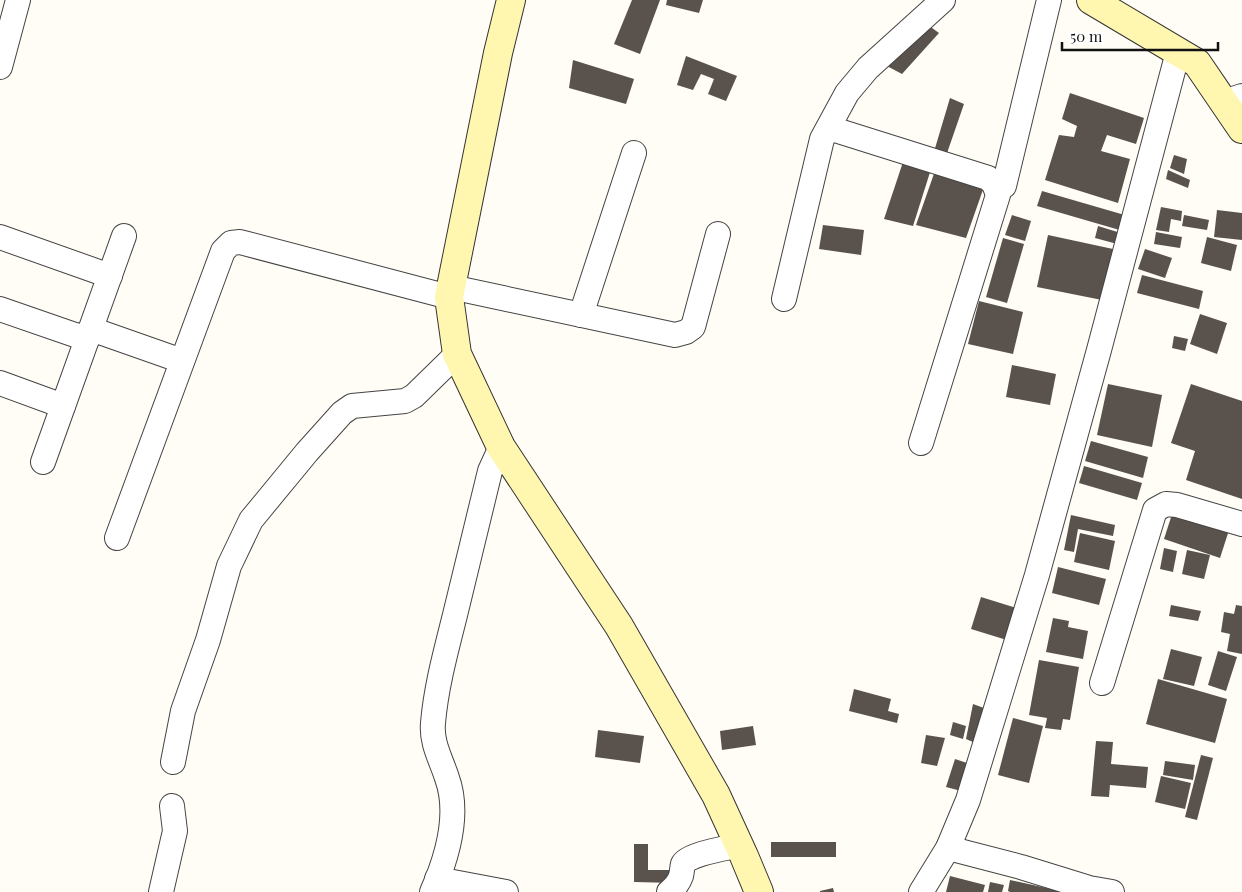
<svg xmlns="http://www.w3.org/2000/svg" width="1242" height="892" viewBox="0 0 1242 892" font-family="'Playfair Display',serif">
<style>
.building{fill:#5a524d}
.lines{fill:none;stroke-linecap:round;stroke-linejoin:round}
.street-casing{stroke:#444;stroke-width:26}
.secondary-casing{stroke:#333;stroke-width:30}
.street{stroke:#fff;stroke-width:24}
.secondary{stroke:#fff6b0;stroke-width:28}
</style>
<rect width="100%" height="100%" fill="#fffdf5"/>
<g class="building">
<path d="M632 0H660L640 54 614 44Z"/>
<path d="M667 0H703L699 13 666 5Z"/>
<path d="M925 23 939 33 902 74 885 65Z"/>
<path d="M686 56 737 76 726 101 708 94 714 79 701 74 693 90 677 85Z"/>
<path d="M573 60 634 79 626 104 569 88Z"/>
<path d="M1070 93 1144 118 1136 144 1107 135 1101 151 1130 159 1118 203 1045 180 1059 135 1074 137 1077 126 1062 119Z"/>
<path d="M950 98 964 104 946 156 933 155Z"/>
<path d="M1174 155 1187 159 1184 174 1170 168Z"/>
<path d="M905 156 932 166 913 226 884 219Z"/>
<path d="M936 168 985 184 966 238 916 225Z"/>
<path d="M1168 170 1190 180 1188 188 1166 179Z"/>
<path d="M1042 191 1128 216 1123 231 1037 206Z"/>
<path d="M1161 207 1182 211 1181 221 1171 219 1169 232 1156 230Z"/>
<path d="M1217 210 1242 213V240L1214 237Z"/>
<path d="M1012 215 1031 221 1025 241 1005 235Z"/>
<path d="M1184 215 1209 220 1207 230 1182 226Z"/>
<path d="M823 225 864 230 861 255 819 249Z"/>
<path d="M1098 226 1124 234 1121 245 1095 238Z"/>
<path d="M1156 232 1182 237 1180 248 1154 244Z"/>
<path d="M1048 235 1113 249 1102 300 1037 287Z"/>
<path d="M1207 237 1237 245 1231 271 1201 263Z"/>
<path d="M1003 238 1024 244 1007 303 986 297Z"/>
<path d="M1145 249 1172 258 1165 278 1138 269Z"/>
<path d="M1142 275 1203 291 1199 309 1137 293Z"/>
<path d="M979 301 1023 312 1013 354 968 344Z"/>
<path d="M1200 314 1227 323 1217 354 1190 344Z"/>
<path d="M1174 336 1188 339 1185 351 1172 348Z"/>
<path d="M1012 365 1056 374 1050 405 1006 397Z"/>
<path d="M1108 384 1162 395 1152 447 1097 435Z"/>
<path d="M1191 384 1242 401V499L1186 480 1195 451 1171 443Z"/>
<path d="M1091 441 1148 457 1143 478 1085 461Z"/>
<path d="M1084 466 1142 483 1137 500 1079 483Z"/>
<path d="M1174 508 1230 527 1220 558 1164 539Z"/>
<path d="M1071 515 1115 525 1113 536 1078 529 1074 552 1064 550Z"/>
<path d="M1080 533 1115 541 1109 570 1074 562Z"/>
<path d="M1164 548 1177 551 1173 572 1160 569Z"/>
<path d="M1187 550 1210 555 1204 579 1182 574Z"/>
<path d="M1058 567 1106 579 1099 605 1052 593Z"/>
<path d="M981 597 1020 609 1010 641 971 629Z"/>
<path d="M1171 605 1201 611 1198 621 1169 616Z"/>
<path d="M1236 605 1242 606V654L1227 651 1230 634 1221 632 1224 612 1234 614Z"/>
<path d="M1053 618 1069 621 1068 627 1088 631 1083 659 1046 652Z"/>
<path d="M1171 649 1202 657 1194 686 1163 679Z"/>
<path d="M1218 651 1237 657 1226 691 1208 685Z"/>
<path d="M1039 660 1079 667 1070 720 1063 719 1061 730 1045 728 1047 718 1029 715Z"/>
<path d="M1158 679 1227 699 1215 743 1146 724Z"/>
<path d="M854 689 891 699 888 711 899 714 897 723 849 711Z"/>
<path d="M973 704 992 711 982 746 966 739Z"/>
<path d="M1013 718 1043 726 1029 783 998 775Z"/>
<path d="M953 722 966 726 963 739 950 735Z"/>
<path d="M753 726 756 745 722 750 720 731Z"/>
<path d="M598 730 644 736 640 763 595 757Z"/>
<path d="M926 735 945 738 937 766 921 763Z"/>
<path d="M1096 741 1113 742 1111 764 1148 767 1146 788 1110 785 1109 797 1091 796Z"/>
<path d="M1201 755 1213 758 1197 820 1185 817Z"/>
<path d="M955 759 973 765 965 792 946 787Z"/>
<path d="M1165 761 1195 765 1193 780 1163 775Z"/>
<path d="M1161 776 1191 783 1185 809 1155 802Z"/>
<rect x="771" y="842" width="65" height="15"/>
<path d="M634 844H648V870H675V883L634 882Z"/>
<path d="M950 876 985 885 983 892H946Z"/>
<path d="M1010 880 1060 891 1079 892H1010L1008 891Z"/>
<path d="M990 882 1004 885 1002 892H988Z"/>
<path d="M833 888 834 892H820V891Z"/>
</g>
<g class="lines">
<defs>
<g id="street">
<path d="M0 67 18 0"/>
<path d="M1224 102 1242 96"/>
<path d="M829 128 988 178 994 184 998 195 921 443"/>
<path d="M1004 186 1049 0"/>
<path d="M0 237 110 276"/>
<path d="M451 287 675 335 686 332 693 327 718 234"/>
<path d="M784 299 822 139 847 93 868 68 943 0"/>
<path d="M0 309 75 335 88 338"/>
<path d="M581 315 634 153"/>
<path d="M91 329 182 361"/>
<path d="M0 383 63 406"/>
<path d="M43 462 124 236"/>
<path d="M117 538 223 251 231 243 240 242 449 297"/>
<path d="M1102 683 1155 510 1166 504 1177 505 1242 524"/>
<path d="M173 762 183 711 208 640 229 566 251 520 307 452 342 413 352 406 405 401 414 396 457 354"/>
<path d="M948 848 1021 867 1089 888 1112 892"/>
<path d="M437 879 506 892"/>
<path d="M161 892 175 831 172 806"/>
<path d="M432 892C447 858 460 814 447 778 441 759 431 743 433 723 436 687 446 651 455 615 467 567 478 519 490 471L501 447"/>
<path d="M669 892C674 888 679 882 681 876 682 872 682 868 683 864 688 854 728 848 740 845"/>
<path d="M921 892 948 848 968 800 1037 575 1099 350 1178 52"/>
</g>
<g id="secondary">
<path d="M511 0 498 53 449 297 457 354 501 447 619 626 716 795 744 856 759 892"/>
<path d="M1091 0 1197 63 1242 129"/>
</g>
</defs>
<use href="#street" class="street-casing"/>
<use href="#secondary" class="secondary-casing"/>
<use href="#street" class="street"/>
<use href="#secondary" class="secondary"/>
</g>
<path d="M1062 42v8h156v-8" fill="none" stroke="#111111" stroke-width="2.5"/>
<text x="1070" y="42" font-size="15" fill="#111111" stroke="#ffffff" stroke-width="4" paint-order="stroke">50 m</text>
</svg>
